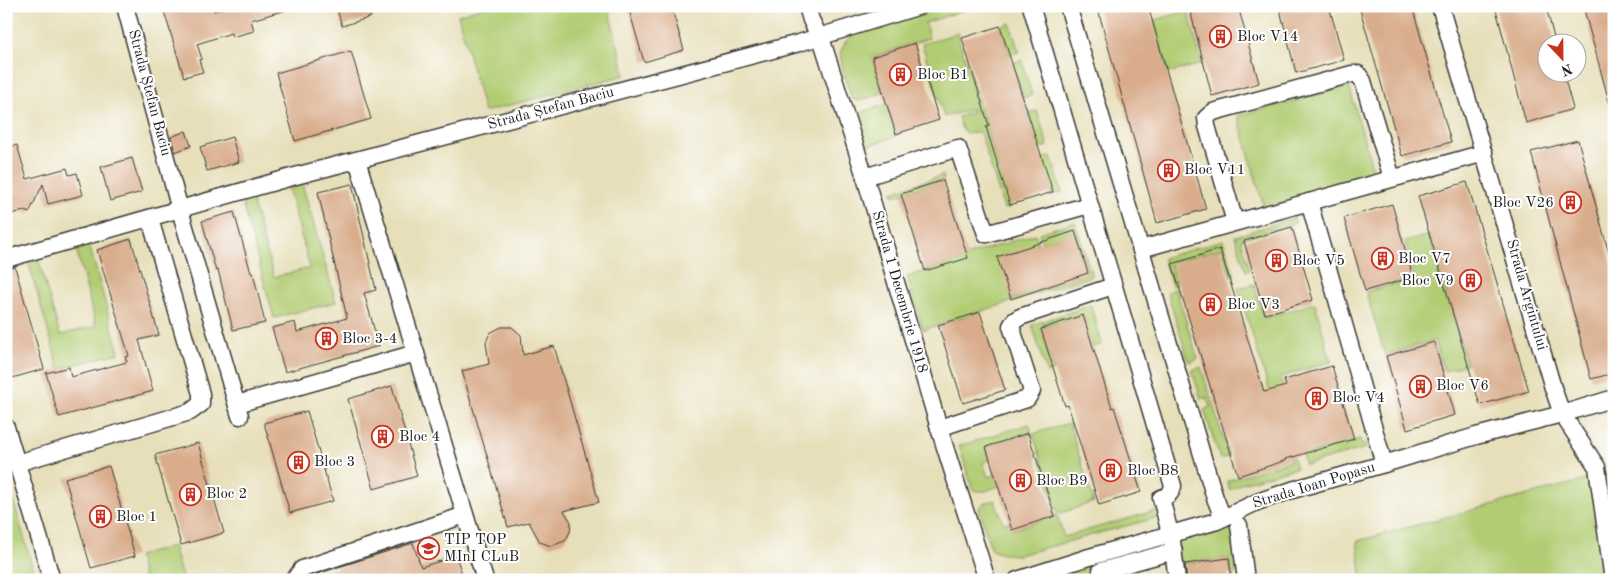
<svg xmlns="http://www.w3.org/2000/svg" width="1620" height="586" viewBox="0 0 1620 586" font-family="'Old Standard TT',serif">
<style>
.green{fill:#b1cc72;stroke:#667447}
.building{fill:#d9ad8c}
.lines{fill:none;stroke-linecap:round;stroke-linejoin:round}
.minor-casing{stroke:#3a3934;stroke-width:19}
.minor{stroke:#fff;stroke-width:16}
.labels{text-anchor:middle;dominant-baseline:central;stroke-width:4;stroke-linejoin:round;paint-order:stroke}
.poi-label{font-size:15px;fill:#1c1c1c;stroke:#fff;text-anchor:start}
.street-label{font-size:15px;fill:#1c1c1c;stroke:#fff}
</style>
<rect width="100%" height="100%" fill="#fff"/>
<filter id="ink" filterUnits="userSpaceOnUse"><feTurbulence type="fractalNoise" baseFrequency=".02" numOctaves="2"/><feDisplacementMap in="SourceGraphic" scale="10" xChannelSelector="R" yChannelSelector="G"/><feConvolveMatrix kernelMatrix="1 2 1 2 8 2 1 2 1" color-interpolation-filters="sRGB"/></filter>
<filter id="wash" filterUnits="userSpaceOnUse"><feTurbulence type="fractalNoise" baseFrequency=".0096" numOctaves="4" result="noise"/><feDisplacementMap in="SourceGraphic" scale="20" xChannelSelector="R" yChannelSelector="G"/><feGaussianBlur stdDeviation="1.12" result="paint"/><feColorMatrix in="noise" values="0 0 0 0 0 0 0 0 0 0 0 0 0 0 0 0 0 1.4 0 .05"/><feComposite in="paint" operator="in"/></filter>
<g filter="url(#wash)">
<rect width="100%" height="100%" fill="#e7dfba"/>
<g class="green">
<path d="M486 6H608L625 75 484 112 458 15Z"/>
<path d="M935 6H977L925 23 929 38 872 57 883 93 859 101 852 99 843 71 840 53 846 41 864 27Z"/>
<path d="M1188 11 1202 64 1168 73 1154 20Z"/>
<path d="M1010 23 1019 52 1009 55 1001 26Z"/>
<path d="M957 33 980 106 988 127 986 128 1011 207 1004 209 980 132C962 136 963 132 958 117L973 112V109L944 117 922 44Z"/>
<path d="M1022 60 1032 95 1023 98 1012 63Z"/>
<path d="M1349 86 1375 178 1264 208 1238 116Z"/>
<path d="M887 104 897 136 866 146 857 117 862 112Z"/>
<path d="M1037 111 1048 146 1039 149 1028 114Z"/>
<path d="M1051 156 1062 192 1053 194 1042 159Z"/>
<path d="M943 175 944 180 894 196 892 192Z"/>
<path d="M302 183 336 302 274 318 241 199 251 197 274 277 310 268 288 187Z"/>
<path d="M1294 218 1296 223 1241 239 1250 270 1246 271 1235 236Z"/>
<path d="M1075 222 1092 276 923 330 907 277 967 258 968 255 1035 234 1038 243 1011 299 1088 273 1075 232 1042 242 1039 233Z"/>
<path d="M1429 235 1467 364 1444 371 1435 340 1385 355 1366 292 1415 278 1405 242Z"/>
<path d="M1223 240 1234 275 1231 276 1222 248 1170 263 1177 285 1172 286 1163 258Z"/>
<path d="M89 244 119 353 59 369 28 261 38 258 60 335 96 326 76 248Z"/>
<path d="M1254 284 1264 318 1315 303 1331 362 1280 377 1291 412 1277 416 1238 288Z"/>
<path d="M1176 289 1198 359 1189 362 1167 292Z"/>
<path d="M1091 305 1102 344 1093 347 1083 315 1041 328 1054 371 1047 373 1032 325Z"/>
<path d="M1201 367 1229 456 1220 459 1204 410 1210 407 1206 397 1201 399 1192 370Z"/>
<path d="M1069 423 1094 502 1058 514 1033 434Z"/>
<path d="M1029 424 1032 434 1029 435 1028 433 986 447 990 460 983 462 988 477 995 475 999 486C990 489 980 495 972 488L959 446Z"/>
<path d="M1296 424 1305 455 1360 439 1362 445 1365 444 1367 448 1305 465 1294 425Z"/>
<path d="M1280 428H1283L1296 468 1242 483 1230 490 1227 481 1290 461Z"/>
<path d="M1614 472V580H1362L1357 541Z"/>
<path d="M6 474 36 580H6Z"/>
<path d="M995 500 1003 523 1010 522 1013 530 1057 515 1064 537 1161 509 1166 515 1019 555 1002 554 991 550 979 508 984 503Z"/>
<path d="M1232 527 1238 572 1231 574 1229 558 1181 564 1177 548 1181 539Z"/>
<path d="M173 546 183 580H144L138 556Z"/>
<path d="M1087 563 1089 580H1038Z"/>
</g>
<g id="blocks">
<g class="building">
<path d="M170 6H182L183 11 200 6H212L214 11 230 6H285L286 10 251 20 254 31 232 37 231 33 197 44 202 59 199 60 203 72 184 77 163 8Z"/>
<path d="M336 6H368L371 17 342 26Z"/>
<path d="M628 6H671L684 50 644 62Z"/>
<path d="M1097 6H1148L1206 209 1157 223Z"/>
<path d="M1189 6H1238L1259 83 1212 96Z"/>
<path d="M1279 6H1329L1344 60 1296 73Z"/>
<path d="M1359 6H1412L1451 142 1402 156Z"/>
<path d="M1495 6H1546L1555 42H1548V72H1563L1573 109 1526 123Z"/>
<path d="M1583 6H1614V105H1610Z"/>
<path d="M1000 26 1053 192 1010 205 986 127 989 126 962 38Z"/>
<path d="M915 43 939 120 896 134 872 57Z"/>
<path d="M351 51 371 119 295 141 276 73Z"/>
<path d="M186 131 191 146 175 152 171 137Z"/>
<path d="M232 137 239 162 207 171 200 147Z"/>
<path d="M1578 140 1614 272V373L1591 379 1531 152Z"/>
<path d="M17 145 27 179 67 168 69 175 77 173 83 195 48 204 43 184 29 213 24 211 6 215V148Z"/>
<path d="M132 158 142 192 110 201 101 167Z"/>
<path d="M943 180 968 258 925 271 901 194Z"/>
<path d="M1467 182 1529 391 1480 405 1418 196Z"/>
<path d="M352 184 376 290 364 293 379 346 285 372 272 328 295 322 297 332 347 318 318 192Z"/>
<path d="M1392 204 1413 277 1365 291 1344 218Z"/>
<path d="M234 212 251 273H253L265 323 233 330 218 270 216 271 202 221Z"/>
<path d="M1292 227 1313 300 1265 314 1244 241Z"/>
<path d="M1075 231 1088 273 1011 299 997 257Z"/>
<path d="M131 239 159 335 139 340 153 391 59 417 46 373 69 367 71 377 127 362 125 357 129 356 97 250Z"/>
<path d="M1220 249 1264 392 1286 386 1284 380 1332 366 1354 439 1286 459 1287 460 1238 476 1172 264Z"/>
<path d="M15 267 44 369 12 378 6 357V269Z"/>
<path d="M980 312 1005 390 963 403 938 325Z"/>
<path d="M1083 315 1112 408 1114 407 1141 492 1099 505 1068 405 1065 406 1041 329Z"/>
<path d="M501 327H512L521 335 523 355 554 346 599 502 564 511 571 522 570 532 565 541 551 546 540 542 529 522 508 527 462 371 489 364 486 342 490 333Z"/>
<path d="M1434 342 1455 415 1407 429 1386 356Z"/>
<path d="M392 386 417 476 374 489 348 399Z"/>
<path d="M307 411 333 501 290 513 264 423Z"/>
<path d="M1028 433 1055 516 1012 530 986 447Z"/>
<path d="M198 443 224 533 181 545 155 455Z"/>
<path d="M109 466 135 556 91 568 65 478Z"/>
<path d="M413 543 421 567 456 556 464 580H307L308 577Z"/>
<path d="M1229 558 1231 574H1228V580H1187L1185 564Z"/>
</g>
</g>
</g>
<g filter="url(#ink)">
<use href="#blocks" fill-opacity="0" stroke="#3a3934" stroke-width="1"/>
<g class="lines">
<defs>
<g id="minor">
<path d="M125 6 180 210 240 416"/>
<path d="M807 6 811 20 823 44 865 177 939 428 987 580"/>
<path d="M1031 6 1173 486C1171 494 1168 496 1161 498L1172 541 1177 580"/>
<path d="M1068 6 1215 498 1223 518"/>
<path d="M1440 6 1553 388 1562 414 1597 467 1613 580"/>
<path d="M357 160 485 580"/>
<path d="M865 177 958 148 986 234 1089 205"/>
<path d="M1309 202 1384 464"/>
<path d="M1235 222 1207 126 1206 118 1213 112 1352 74H1358L1363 81 1392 178"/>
<path d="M1141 249 1484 153"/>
<path d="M6 259 288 178 799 43 920 6"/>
<path d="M237 404 416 353"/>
<path d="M6 427 52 580"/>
<path d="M939 428 1027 399 1032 391 1011 326 1014 321 1020 317 1113 286"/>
<path d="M17 463 190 412 201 404V394L150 219"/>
<path d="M1239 525 1246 580"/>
<path d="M294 580 302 569 465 515"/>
<path d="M1017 580 1086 558 1217 521 1257 502 1292 490 1384 464 1476 436 1562 414 1614 398"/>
<path d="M1103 580 1101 571 1174 551"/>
</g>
</defs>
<use href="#minor" class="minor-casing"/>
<use href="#minor" class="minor"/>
</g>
</g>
<defs>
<symbol id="building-ring" viewBox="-11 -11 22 22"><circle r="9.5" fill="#fff" stroke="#c8321e" stroke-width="1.5"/><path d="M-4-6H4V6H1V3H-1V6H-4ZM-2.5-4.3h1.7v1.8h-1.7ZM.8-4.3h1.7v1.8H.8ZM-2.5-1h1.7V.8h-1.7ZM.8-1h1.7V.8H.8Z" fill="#c8321e"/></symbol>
<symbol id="school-ring" viewBox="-11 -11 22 22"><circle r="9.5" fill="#fff" stroke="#c8321e" stroke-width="1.5"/><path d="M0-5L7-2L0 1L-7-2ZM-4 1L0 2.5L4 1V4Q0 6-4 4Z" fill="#c8321e"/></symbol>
</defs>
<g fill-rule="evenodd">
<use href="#building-ring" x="1208" y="24" width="25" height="25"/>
<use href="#building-ring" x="888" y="62" width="25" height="25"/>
<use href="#building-ring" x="1156" y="158" width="25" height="25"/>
<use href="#building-ring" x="1558" y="190" width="25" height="25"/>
<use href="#building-ring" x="1370" y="246" width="25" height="25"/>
<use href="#building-ring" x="1264" y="248" width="25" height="25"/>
<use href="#building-ring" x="1458" y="268" width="25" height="25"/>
<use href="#building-ring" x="1198" y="292" width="25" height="25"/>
<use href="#building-ring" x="314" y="326" width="25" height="25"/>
<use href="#building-ring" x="1408" y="374" width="25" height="25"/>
<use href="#building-ring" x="1304" y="386" width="25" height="25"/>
<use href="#building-ring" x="370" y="424" width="25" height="25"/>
<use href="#building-ring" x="286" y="450" width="25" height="25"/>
<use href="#building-ring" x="1098" y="458" width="25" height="25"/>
<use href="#building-ring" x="1008" y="468" width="25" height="25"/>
<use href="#building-ring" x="178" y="482" width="25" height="25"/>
<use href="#building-ring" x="88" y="504" width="25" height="25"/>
<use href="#school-ring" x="416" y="536" width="25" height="25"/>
</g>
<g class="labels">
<g class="poi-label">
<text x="1237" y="37">Bloc V14</text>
<text x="917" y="75">Bloc B1</text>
<text x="1184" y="170">Bloc V11</text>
<text x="1554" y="203" text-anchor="end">Bloc V26</text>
<text x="1398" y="259">Bloc V7</text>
<text x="1292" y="261">Bloc V5</text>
<text x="1454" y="281" text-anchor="end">Bloc V9</text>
<text x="1227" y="305">Bloc V3</text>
<text x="342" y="339">Bloc 3-4</text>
<text x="1436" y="386">Bloc V6</text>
<text x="1332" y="398">Bloc V4</text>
<text x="399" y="437">Bloc 4</text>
<text x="314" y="462">Bloc 3</text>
<text x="1127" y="471">Bloc B8</text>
<text x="1036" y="481">Bloc B9</text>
<text x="206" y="494">Bloc 2</text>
<text x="116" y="517">Bloc 1</text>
<text x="444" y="540">TIP TOP<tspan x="444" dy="17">MInI CLuB</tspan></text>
</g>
<g class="street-label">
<text transform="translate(149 93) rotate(75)">Strada Ștefan Baciu</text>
<text transform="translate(551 109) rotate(-15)">Strada Ștefan Baciu</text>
<text transform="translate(899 292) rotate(74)">Strada 1 Decembrie 1918</text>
<text transform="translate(1526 295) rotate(74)">Strada Argintului</text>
<text transform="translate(1314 486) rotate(-17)">Strada Ioan Popasu</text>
</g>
</g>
<rect width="1620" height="586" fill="none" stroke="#fff" stroke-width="25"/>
<g transform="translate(1562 58) rotate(158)"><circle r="24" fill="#ffffff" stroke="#a4a4a4"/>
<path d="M0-4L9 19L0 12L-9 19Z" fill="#c8321e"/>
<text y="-8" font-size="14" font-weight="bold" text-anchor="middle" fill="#1c1c1c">N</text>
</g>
</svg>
